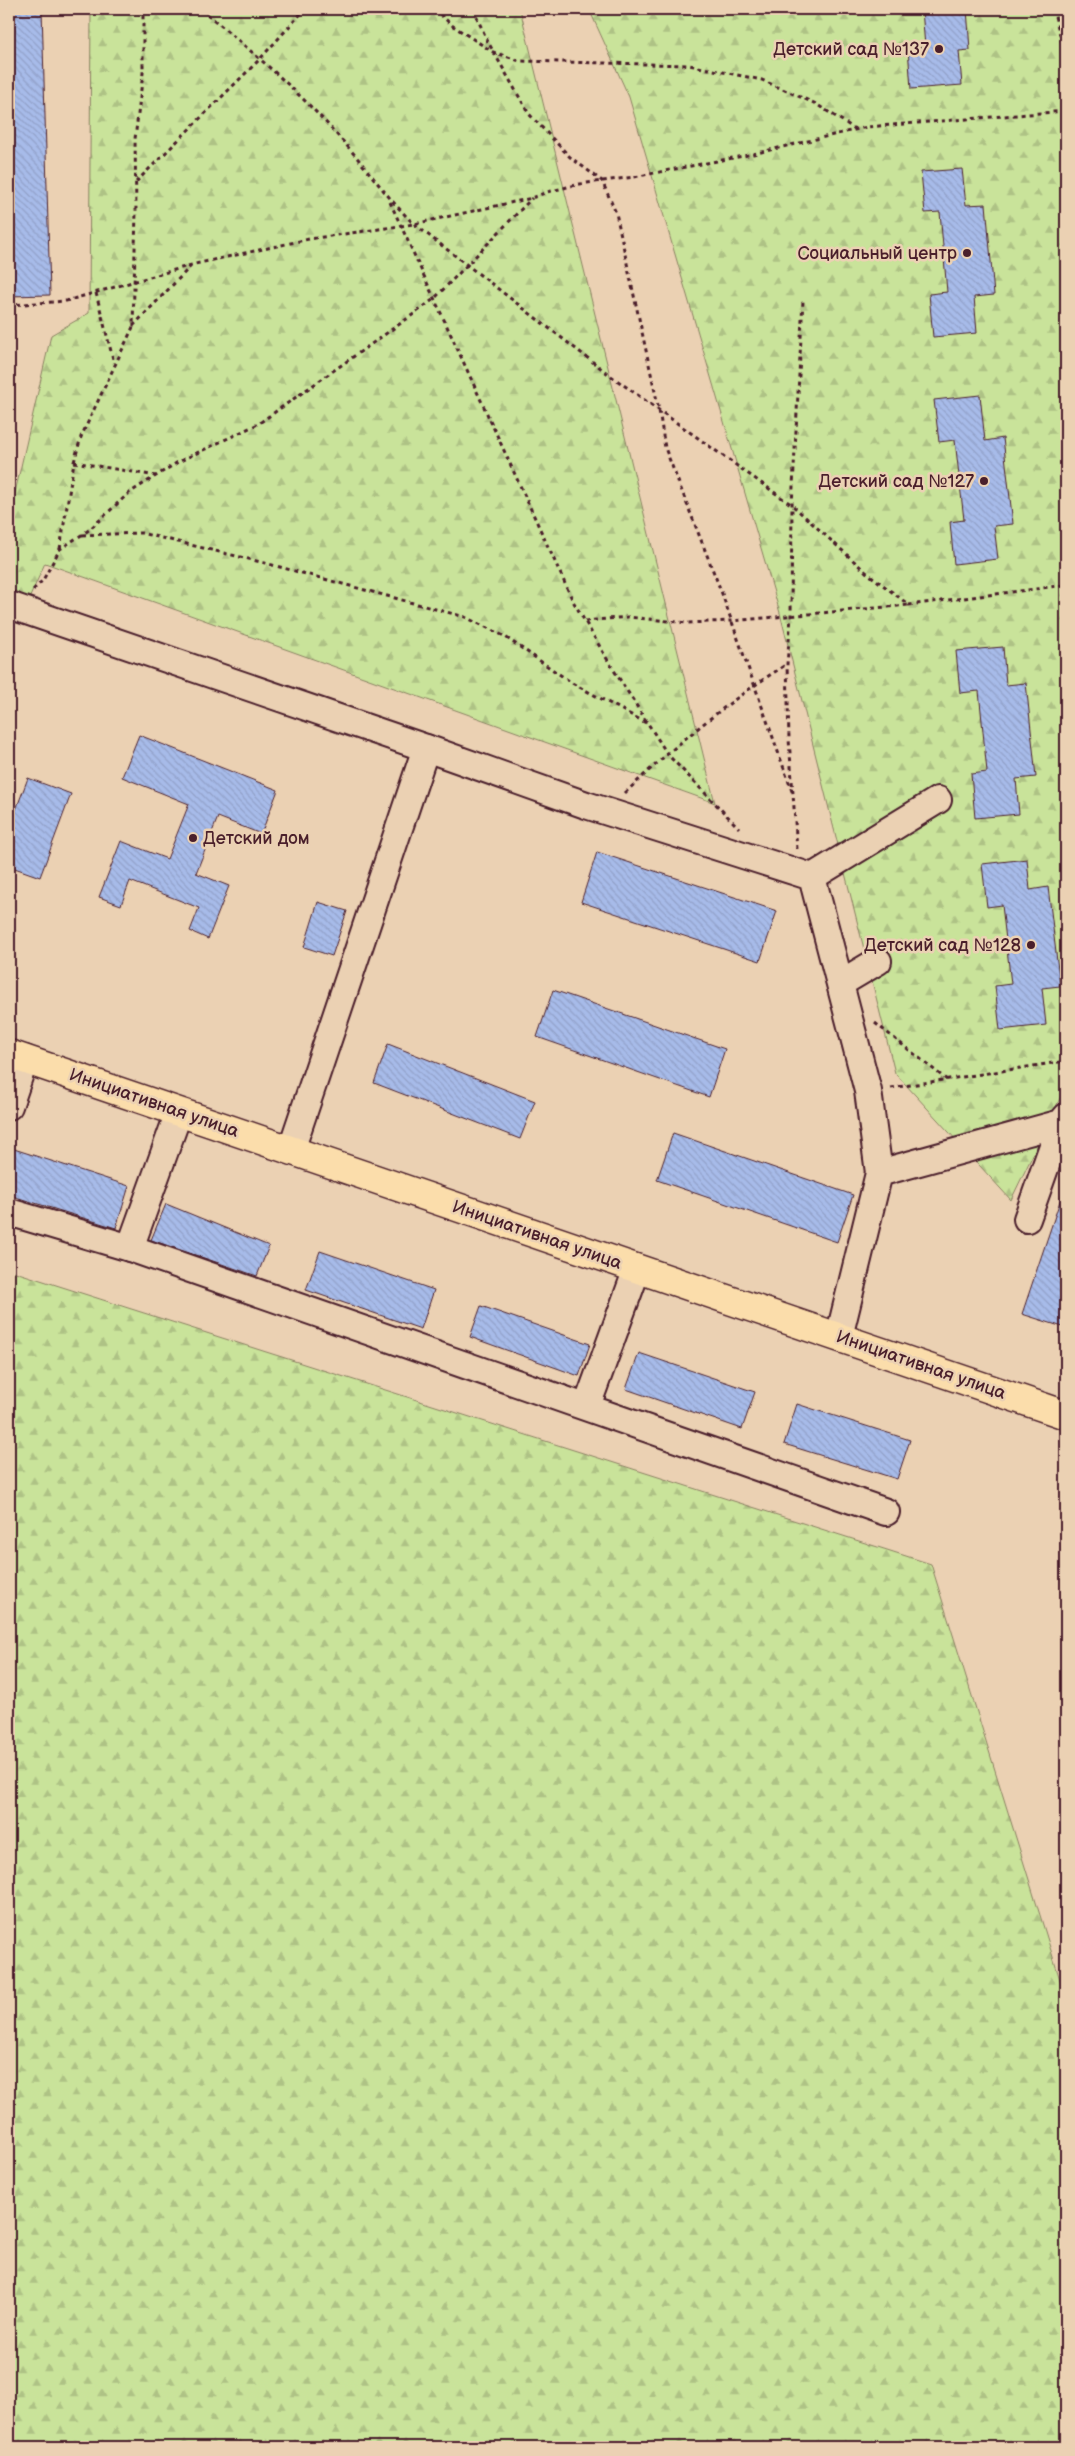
<svg xmlns="http://www.w3.org/2000/svg" width="1075" height="2456" viewBox="0 0 1075 2456" font-family="'Balsamiq Sans',sans-serif">
<style>
.forest{fill:url(#forest-firs);stroke:#8a8162}
.building{fill:url(#building-back-hatch);stroke:#4a1f2b}
.lines{fill:none;stroke-linecap:round;stroke-linejoin:round}
.minor-casing{stroke:#4a1f2b;stroke-width:30}
.major-casing{stroke:#4a1f2b;stroke-width:31}
.path{stroke:#4a1f2b;stroke-width:3;stroke-dasharray:4 4;stroke-linecap:butt}
.minor{stroke:#ebd1b3;stroke-width:26}
.major{stroke:#fbddab;stroke-width:28}
.poi-dot{fill:#4a1f2b;stroke:#ebd1b3;stroke-width:2}
.labels{text-anchor:middle;dominant-baseline:central;stroke-width:5;stroke-linejoin:round;paint-order:stroke}
.poi-label{font-size:18px;fill:#4a1f2b;stroke:#ebd1b3;text-anchor:end}
.street-label{font-size:18px;fill:#4a1f2b;stroke:#ebd1b3}
</style>
<defs>
<pattern id="forest-firs" width="22" height="20" patternUnits="userSpaceOnUse" patternTransform="scale(1.25)"><rect width="22" height="20" fill="#c9e39a"/><path d="M5 1l3.5 6h-7zM16 11l3.5 6h-7z" fill="#aec285"/></pattern>
<pattern id="building-back-hatch" width="6" height="6" patternUnits="userSpaceOnUse" patternTransform="scale(1.25)"><rect width="6" height="6" fill="#a7bbe9"/><path d="M-1 5l2 2M0 0l6 6M5-1l2 2" fill="none" stroke="#91a0c8"/></pattern>
</defs>
<rect width="100%" height="100%" fill="#ebd1b3"/>
<filter id="ink" filterUnits="userSpaceOnUse"><feTurbulence type="fractalNoise" baseFrequency=".02" numOctaves="2"/><feDisplacementMap in="SourceGraphic" scale="10" xChannelSelector="R" yChannelSelector="G"/><feConvolveMatrix kernelMatrix="1 2 1 2 8 2 1 2 1" color-interpolation-filters="sRGB"/></filter>
<g filter="url(#ink)">
<g class="forest">
<path d="M91 9H520L715 803 45 563 29 599 9 592V519L51 335 89 313Z"/>
<path d="M589 9H1066V1086L1011 1200 895 1073 780 613 629 97Z"/>
<path d="M9 1270 931 1564 1066 1999V2447H9Z"/>
</g>
<g class="building">
<path d="M9 9H42L50 295 9 296Z"/>
<path d="M922 9H967L970 50 959 51 962 85 911 89 908 48 925 47Z"/>
<path d="M962 169 966 205 986 204 994 295 974 297 977 333 933 337 929 294 947 292 940 212 925 213 921 172Z"/>
<path d="M980 395 985 441 1003 438 1013 524 994 526 998 559 954 564 950 522 964 520 955 440 939 442 934 400Z"/>
<path d="M1003 647 1006 685 1026 683 1036 777 1016 779 1019 814 975 818 971 774 987 772 979 691 960 693 956 651Z"/>
<path d="M139 735 278 790 261 834 218 817 196 873 229 886 208 939 190 931 199 908 130 881 121 905 99 897 121 841 167 859 189 804 122 777Z"/>
<path d="M28 778 71 794 40 877 9 866V828Z"/>
<path d="M597 852 777 911 760 961 581 902Z"/>
<path d="M1027 859 1030 890 1048 887 1060 986 1042 988 1046 1025 1000 1030 995 986 1011 984 1002 905 987 907 982 864Z"/>
<path d="M318 902 347 911 332 956 304 947Z"/>
<path d="M553 990 725 1049 709 1097 537 1037Z"/>
<path d="M388 1044 535 1101 520 1139 374 1083Z"/>
<path d="M673 1133 853 1195 837 1242 657 1180Z"/>
<path d="M14 1149 129 1186 116 1228 9 1195V1167Z"/>
<path d="M1063 1192H1066V1328L1022 1314Z"/>
<path d="M166 1204 269 1246 257 1276 151 1240Z"/>
<path d="M320 1251 434 1290 421 1329 306 1290Z"/>
<path d="M481 1306 590 1344 579 1376 470 1337Z"/>
<path d="M639 1353 755 1392 742 1429 626 1389Z"/>
<path d="M797 1404 910 1440 897 1479 784 1444Z"/>
</g>
<g class="lines">
<defs>
<g id="minor">
<path d="M9 605 426 748"/>
<path d="M812 877 938 800"/>
<path d="M841 983 878 961"/>
<path d="M9 1106 25 1059"/>
<path d="M291 1150 426 748 586 805 812 877 868 1091 879 1173"/>
<path d="M9 1212 130 1248 179 1112"/>
<path d="M1027 1219 1061 1123"/>
<path d="M130 1248 886 1512"/>
<path d="M839 1337 879 1173 1061 1123 1066 1117"/>
<path d="M587 1406 637 1269"/>
</g>
<path id="major" d="M9 1054 1066 1415"/>
</defs>
<use href="#minor" class="minor-casing"/>
<use href="#major" class="major-casing"/>
<g class="path">
<path d="M201 9C249 49 297 89 339 137 365 165 386 197 414 224L611 376 792 505 866 572 909 605 1066 585"/>
<path d="M434 9 453 26 493 52 520 61 689 65 762 80 816 104 855 129"/>
<path d="M473 9 488 42 529 114 570 157 602 181 616 213 659 410 665 448 721 591 793 794"/>
<path d="M1053 9 1066 57"/>
<path d="M136 182 260 59 305 9"/>
<path d="M390 202 573 601 610 664 668 755 739 828"/>
<path d="M96 293 114 363"/>
<path d="M9 305 66 301 195 264 309 239 414 224 532 198 547 192 580 184 634 177 753 154 867 127 1066 111"/>
<path d="M133 326 191 266"/>
<path d="M74 462 81 437 133 327 136 211 135 139 143 73V16L140 9"/>
<path d="M82 535 141 533 265 563 465 617 504 636 572 683 648 724"/>
<path d="M60 549 74 462 156 476"/>
<path d="M33 590 43 580 60 549 89 530 129 493 178 462 258 424 418 311 434 299 532 198"/>
<path d="M585 621 628 617 688 623 731 621 909 605"/>
<path d="M625 793C674 746 728 701 787 664"/>
<path d="M797 849 789 739 787 664 791 617 792 505 803 300"/>
<path d="M875 1023 947 1080"/>
<path d="M891 1088 1066 1061"/>
</g>
<use href="#minor" class="minor"/>
<use href="#major" class="major"/>
</g>
</g>
<g class="poi-dot">
<circle cx="939" cy="49" r="5"/>
<circle cx="967" cy="253" r="5"/>
<circle cx="984" cy="481" r="5"/>
<circle cx="193" cy="838" r="5"/>
<circle cx="1031" cy="945" r="5"/>
</g>
<g class="labels">
<g class="poi-label">
<text x="929" y="49">Детский сад №137</text>
<text x="957" y="253">Социальный центр</text>
<text x="974" y="481">Детский сад №127</text>
<text x="203" y="838" text-anchor="start">Детский дом</text>
<text x="1021" y="945">Детский сад №128</text>
</g>
<g class="street-label">
<text transform="translate(154 1103) rotate(19)">Инициативная улица</text>
<text transform="translate(537 1235) rotate(19)">Инициативная улица</text>
<text transform="translate(921 1365) rotate(19)">Инициативная улица</text>
</g>
</g>
<rect width="1075" height="2456" fill="none" stroke="#ebd1b3" stroke-width="30"/>
<rect x="15" y="15" width="1045" height="2426" fill="none" stroke="#4a1f2b" stroke-width="2" filter="url(#ink)"/>
</svg>
